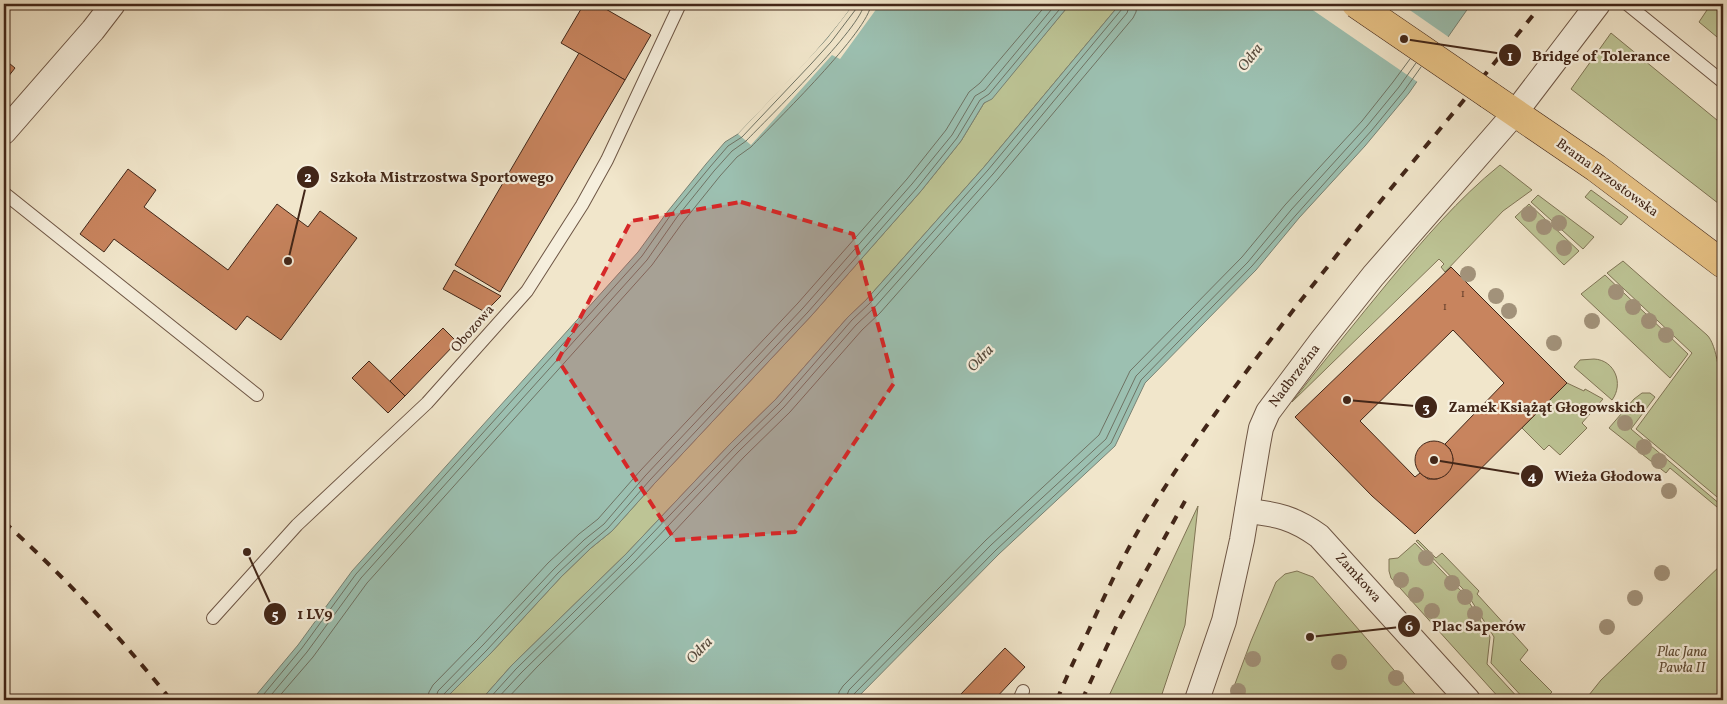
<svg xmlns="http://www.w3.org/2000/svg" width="1727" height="704" viewBox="0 0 1727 704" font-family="Vollkorn,serif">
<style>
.green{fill:#bdc495;stroke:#807556}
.water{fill:#9cc0b1;stroke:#788274}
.pier{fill:#f1e6cb}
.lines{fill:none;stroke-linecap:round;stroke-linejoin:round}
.shore{stroke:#6f7364;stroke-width:1}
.building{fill:#c8845e;stroke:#422618;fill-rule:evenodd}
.service-casing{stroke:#6e5645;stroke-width:14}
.minor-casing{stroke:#6e5645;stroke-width:26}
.primary-casing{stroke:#422618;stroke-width:29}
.service{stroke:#f6efdd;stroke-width:12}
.minor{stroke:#f6efdd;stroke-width:24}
.primary{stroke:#e8c386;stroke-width:28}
.rail{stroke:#422618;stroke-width:4;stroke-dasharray:9 9;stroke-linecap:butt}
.primary-bridge-casing{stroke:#422618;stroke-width:29;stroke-linecap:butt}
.primary-bridge{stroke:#e8c386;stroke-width:28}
.tree{fill:#a2927a}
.marked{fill:#d62828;fill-opacity:0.2;stroke:#d62828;stroke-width:4;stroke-dasharray:10 6;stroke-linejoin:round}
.labels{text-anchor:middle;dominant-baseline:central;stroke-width:4.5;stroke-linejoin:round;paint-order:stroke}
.number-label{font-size:11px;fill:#643e2a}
.street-label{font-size:14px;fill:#422618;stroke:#f6efdd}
.park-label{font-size:14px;font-style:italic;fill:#614e37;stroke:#f6efdd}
.water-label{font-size:15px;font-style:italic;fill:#584c3e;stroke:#f6efdd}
.leader{fill:none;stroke:#422618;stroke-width:2}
.callout-dot{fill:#422618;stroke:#f6efdd;stroke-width:2}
.mark-label{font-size:15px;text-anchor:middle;font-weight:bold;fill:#fff}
.callout-label{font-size:15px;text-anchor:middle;font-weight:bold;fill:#422618;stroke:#f6efdd;stroke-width:4.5;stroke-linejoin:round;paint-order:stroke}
</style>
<rect width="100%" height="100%" fill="#f1e6cb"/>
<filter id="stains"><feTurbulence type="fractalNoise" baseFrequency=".004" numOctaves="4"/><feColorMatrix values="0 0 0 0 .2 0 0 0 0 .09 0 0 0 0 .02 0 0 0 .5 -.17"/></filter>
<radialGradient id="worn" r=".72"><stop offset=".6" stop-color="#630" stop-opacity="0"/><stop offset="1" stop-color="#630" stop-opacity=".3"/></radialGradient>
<g class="green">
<path d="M1070 4H1120L984 167 866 300 848 317 776 399 730 444 626 554 512 665 481 700H444L491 653 561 577 591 548 612 531 654 484 812 315 921 191 961 141 984 103 992 98Z"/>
<path d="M1711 4H1723V42L1699 22Z"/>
<path d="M1611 33 1723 125V207L1571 89Z"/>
<path d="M1500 165 1532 190 1503 211 1445 272 1441 267 1444 264 1439 259 1292 402C1324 361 1357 320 1390 280 1424 239 1458 199 1500 165Z"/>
<path d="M1591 190 1628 217 1621 225 1585 197Z"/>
<path d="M1538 195 1594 237 1583 249 1531 202Z"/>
<path d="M1529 204 1579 251 1564 265 1515 217Z"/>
<path d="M1623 261 1707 335C1727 354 1723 471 1723 502L1636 429 1692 353 1607 273Z"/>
<path d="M1605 275 1688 354 1670 378 1581 294Z"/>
<path d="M1594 359C1615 360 1624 384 1612 400L1574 367 1580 360Z"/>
<path d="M1567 383 1584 391 1585 389 1603 399 1582 423 1587 428 1560 455 1549 445 1544 450 1522 428Z"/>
<path d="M1642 393H1650L1655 397 1631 429 1721 505 1723 503V512L1670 468 1666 473 1609 428 1634 399Z"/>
<path d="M1198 506 1185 625 1160 700H1107Z"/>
<path d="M1418 540 1436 558 1442 553 1479 591 1477 594 1528 650 1520 660 1552 692 1547 697 1550 700H1525L1491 663 1494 637 1466 592 1416 541Z"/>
<path d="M1415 543 1464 594 1488 633 1490 637 1487 664 1520 700H1501L1391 578 1389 571V559L1398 558Z"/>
<path d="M1723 563V700H1585L1601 680Z"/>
<path d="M1297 571 1313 577 1420 700H1229L1251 641 1276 582 1285 574Z"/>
</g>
<g class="water">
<path d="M854 4H1070L992 99 984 103 961 141 921 191 812 315 654 484 612 531 591 548 561 577 491 653 444 700H252L298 645 352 571 638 252 668 211 706 164 725 142 738 134C778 92 820 51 854 4Z"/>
<path d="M1120 4H1471L1409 93 1365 146 1299 218 1256 270 1145 383 1115 446 999 554 855 700H481L512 665 626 554 730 444 776 399 848 317 866 300 984 167Z"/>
</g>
<g class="pier">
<path d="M854 4H880L840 59 832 55 751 145 738 134 827 39Z"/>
<path d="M1304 4H1401L1450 38 1419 83Z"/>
</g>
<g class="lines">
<g class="shore">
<path d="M259 700 302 648 356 574 642 256 672 213 710 167 728 146 742 137 811 64 831 42 856 9 857 4"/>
<path d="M267 700 307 652 361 578 647 260 677 217 714 171 732 151 746 141C766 120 863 26 864 4"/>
<path d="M276 700 313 657 367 583 652 265 683 222 720 176 737 157 751 147C774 123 870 30 871 4"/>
<path d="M427 700 429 692 433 685 477 640 548 563 579 534 598 519 640 471 798 303 907 179 946 130 969 92 980 83 1047 4"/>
<path d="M435 700 438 691 483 645 554 569 584 540 604 524 645 476 803 308 912 184 952 135 975 96 985 90 1056 4"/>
<path d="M441 700 443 695 487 650 558 573 588 545 608 528 650 480 808 312 917 188 957 138 980 100 989 94 1064 4"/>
<path d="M488 700 516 669 629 558 734 448 780 403 852 320 870 303 988 170 1122 9 1123 4"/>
<path d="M496 700 521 673 634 562 738 452 784 407 856 325 874 308 993 174 1127 13 1130 4"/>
<path d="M506 700 537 667 672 534 744 457 790 412 862 330 880 313 998 179 1133 18 1136 12 1137 4"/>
<path d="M838 700 839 692 843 686 986 540 1099 435 1130 371 1242 257 1285 205 1362 121 1393 82 1410 59"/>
<path d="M845 700 849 690 991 545 1106 439 1136 376 1248 262 1291 210 1367 126 1399 87 1416 63"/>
<path d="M852 700 853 695 996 550 1111 443 1141 380 1252 266 1296 215 1372 130 1404 91 1421 67"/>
</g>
</g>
<g class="building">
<path d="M584 4H597L651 35 625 80 561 43Z"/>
<path d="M579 53 625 80 500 292 455 265Z"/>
<path d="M4 59 15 68 4 82Z"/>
<path d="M128 169 156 190 144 207 228 270 277 204 308 227 320 211 357 238 281 340 247 316 236 330 114 239 104 252 80 234Z"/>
<path d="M1451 267 1567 383 1415 534 1372 496 1295 417ZM1453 330 1504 383 1445 444 1450 449 1453 459 1452 465 1447 474 1437 479H1428L1420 473 1415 477 1360 421Z"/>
<path d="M454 270 501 296 485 312 443 289Z"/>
<path d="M443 328 457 342 405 396 390 381Z"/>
<path d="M369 361 405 396 388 413 352 378Z"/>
<circle cx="1434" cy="460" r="19"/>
<path d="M1005 648 1025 667 994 700H965L960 695Z"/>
</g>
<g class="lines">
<defs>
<g id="service">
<path d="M1627 4 1723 82"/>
<path d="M4 193 257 395"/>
<path d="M213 618 297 525 427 403 527 291 582 205 607 160 680 4"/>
<path d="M1019 700 1023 691"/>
</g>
<g id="minor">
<path d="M4 132 93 30 113 4"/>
<path d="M1247 511C1277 514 1294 518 1319 536L1468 700"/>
<path d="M1197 700 1224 621 1242 540 1258 444 1261 428 1268 412 1322 340 1373 276 1515 113 1598 4"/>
</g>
<path id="primary" d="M1489 95 1596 168 1723 264"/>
</defs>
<use href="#service" class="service-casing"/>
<use href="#minor" class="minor-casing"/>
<use href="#primary" class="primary-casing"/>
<use href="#service" class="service"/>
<use href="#minor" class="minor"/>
<use href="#primary" class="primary"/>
<g class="rail">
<path d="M4 522C65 577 119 636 171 700"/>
<path d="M1057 700C1066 678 1076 656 1087 634 1105 595 1123 556 1145 519 1185 453 1231 391 1278 330 1363 219 1455 113 1542 4"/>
<path d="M1082 700 1121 616 1185 501"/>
</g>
<defs>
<path id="primary-bridge" d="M1356 4 1489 95"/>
</defs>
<use href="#primary-bridge" class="primary-bridge-casing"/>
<use href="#primary-bridge" class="primary-bridge"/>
</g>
<g class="tree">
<circle cx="1529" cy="214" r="8"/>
<circle cx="1559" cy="223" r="8"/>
<circle cx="1544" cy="227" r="8"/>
<circle cx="1564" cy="248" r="8"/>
<circle cx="1468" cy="274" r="8"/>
<circle cx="1616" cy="292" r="8"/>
<circle cx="1496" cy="296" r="8"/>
<circle cx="1633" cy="307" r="8"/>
<circle cx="1509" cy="311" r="8"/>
<circle cx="1592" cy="321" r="8"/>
<circle cx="1649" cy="321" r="8"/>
<circle cx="1666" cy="335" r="8"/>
<circle cx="1554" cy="343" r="8"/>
<circle cx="1625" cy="423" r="8"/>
<circle cx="1644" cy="447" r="8"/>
<circle cx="1659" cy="461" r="8"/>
<circle cx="1669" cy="491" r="8"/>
<circle cx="1426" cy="558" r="8"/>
<circle cx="1662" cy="573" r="8"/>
<circle cx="1401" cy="580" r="8"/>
<circle cx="1452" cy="583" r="8"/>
<circle cx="1416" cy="595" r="8"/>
<circle cx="1465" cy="597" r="8"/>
<circle cx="1635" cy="598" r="8"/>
<circle cx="1432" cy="611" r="8"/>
<circle cx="1475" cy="614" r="8"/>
<circle cx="1607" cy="627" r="8"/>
<circle cx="1253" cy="659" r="8"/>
<circle cx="1339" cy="662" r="8"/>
<circle cx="1396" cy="678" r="8"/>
<circle cx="1238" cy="691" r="8"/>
</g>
<path class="marked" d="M741 202 853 234 894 383 795 532 675 540 558 360 631 221Z"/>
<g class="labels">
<g class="number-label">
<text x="1463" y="294">1</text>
<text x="1445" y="307">1</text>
</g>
<g class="street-label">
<text transform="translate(1607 178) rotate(36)">Brama Brzostowska</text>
<text transform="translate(473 329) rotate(-49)">Obozowa</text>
<text transform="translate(1295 376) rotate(-53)">Nadbrzeżna</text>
<text transform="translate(1358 578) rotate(48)">Zamkowa</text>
</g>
<g class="park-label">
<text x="1682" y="652">Plac Jana<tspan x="1682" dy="16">Pawła II</tspan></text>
</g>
<g class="water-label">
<text transform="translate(1251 58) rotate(-52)">Odra</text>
<text transform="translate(981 359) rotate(-46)">Odra</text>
<text transform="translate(700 651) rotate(-46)">Odra</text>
</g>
</g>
<path class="leader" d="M1404 39L1510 55M288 261L308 177M1347 400L1426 407M1434 460L1532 476M247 552L275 614M1310 637L1409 626"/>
<g class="callout-dot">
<circle cx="1404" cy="39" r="5"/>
<circle cx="288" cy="261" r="5"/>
<circle cx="1347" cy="400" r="5"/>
<circle cx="1434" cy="460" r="5"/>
<circle cx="247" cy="552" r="5"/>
<circle cx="1310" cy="637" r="5"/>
<circle cx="1510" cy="55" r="12"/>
<circle cx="308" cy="177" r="12"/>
<circle cx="1426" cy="407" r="12"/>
<circle cx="1532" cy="476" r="12"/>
<circle cx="275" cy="614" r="12"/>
<circle cx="1409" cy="626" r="12"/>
</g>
<g class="mark-label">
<text x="1510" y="61">1</text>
<text x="308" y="182">2</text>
<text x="1426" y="412">3</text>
<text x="1532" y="481">4</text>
<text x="275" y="619">5</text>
<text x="1409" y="631">6</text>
</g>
<g class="callout-label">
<text x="1601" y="61">Bridge of Tolerance</text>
<text x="442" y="182">Szkoła Mistrzostwa Sportowego</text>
<text x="1547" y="412">Zamek Książąt Głogowskich</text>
<text x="1608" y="481">Wieża Głodowa</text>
<text x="315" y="619">1 LV9</text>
<text x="1479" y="631">Plac Saperów</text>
</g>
<rect width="1727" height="704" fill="none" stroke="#f1e6cb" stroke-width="20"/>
<rect x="5" y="5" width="1717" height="694" fill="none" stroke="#422618" stroke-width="2.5"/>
<rect x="10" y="10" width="1707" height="684" fill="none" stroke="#422618"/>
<rect width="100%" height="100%" filter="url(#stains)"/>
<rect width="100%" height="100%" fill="url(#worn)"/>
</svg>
